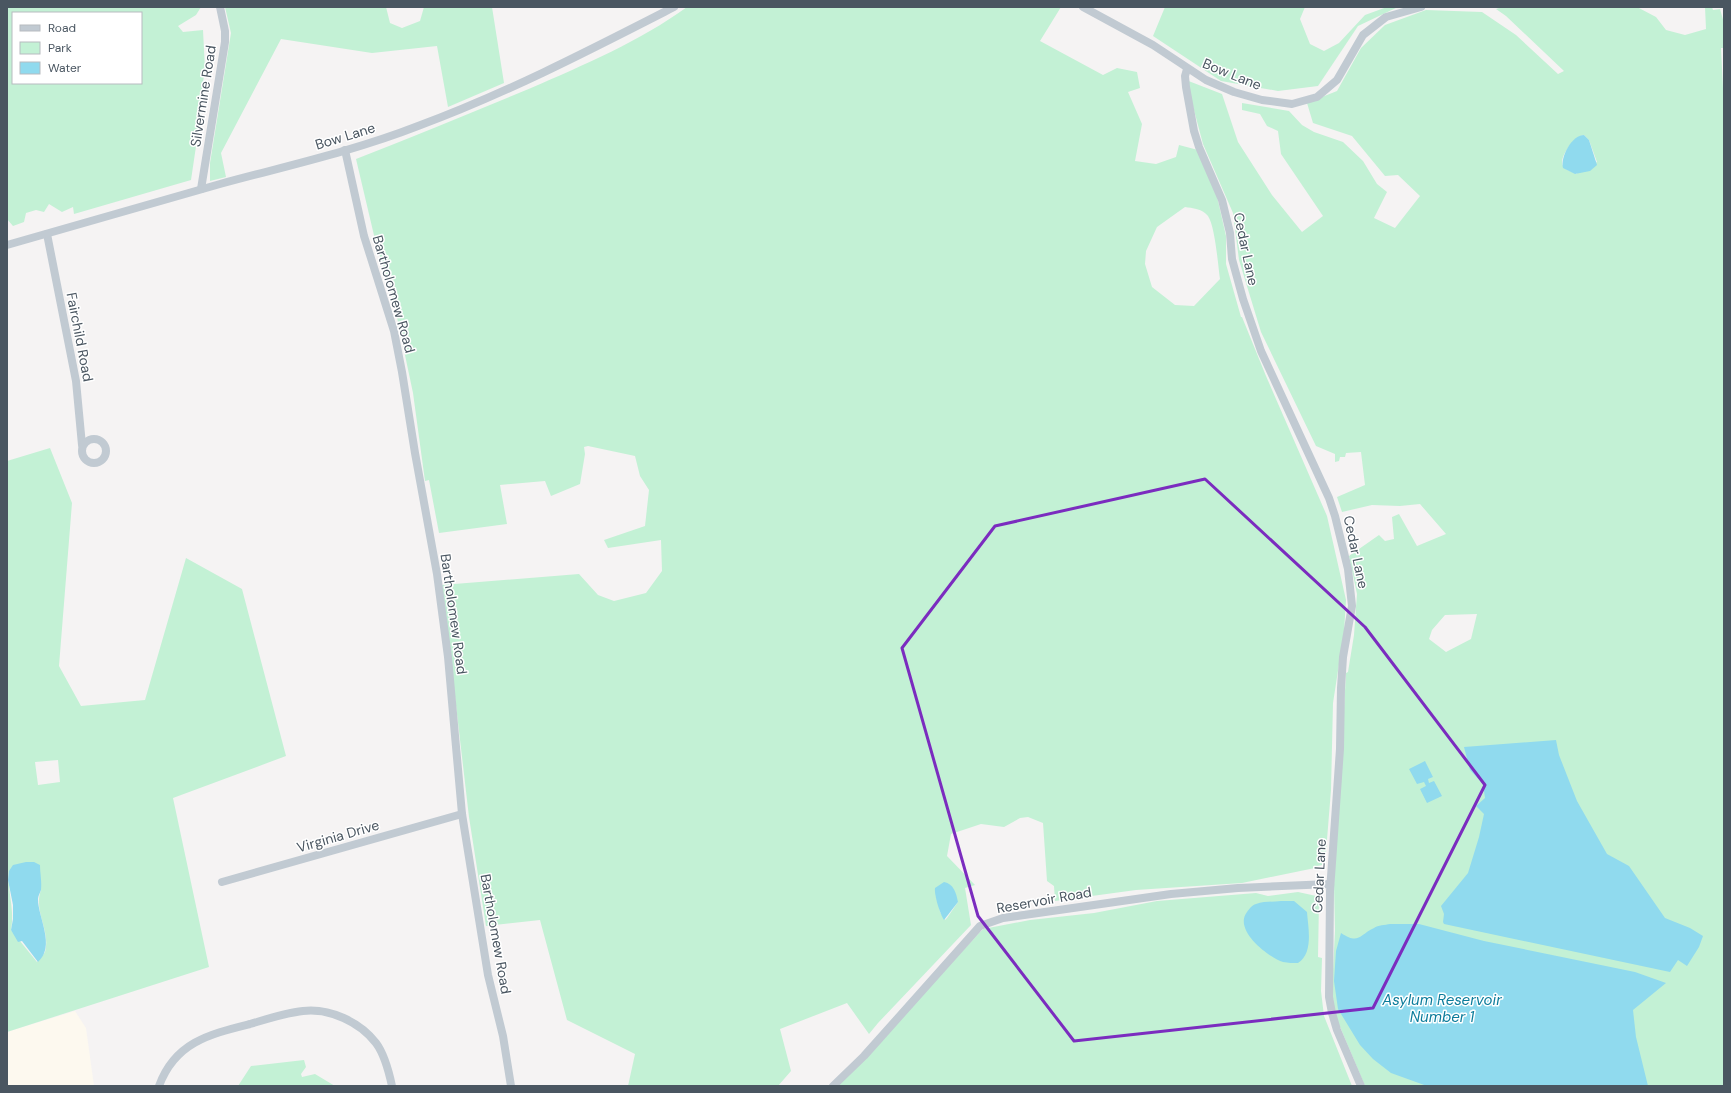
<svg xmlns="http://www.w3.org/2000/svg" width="1731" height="1093" viewBox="0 0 1731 1093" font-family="'DM Sans',sans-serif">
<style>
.commercial{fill:#fdf9ef}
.green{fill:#c3f1d5;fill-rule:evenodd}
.water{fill:#90daee}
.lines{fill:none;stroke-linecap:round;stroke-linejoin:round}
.street{stroke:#c1cad2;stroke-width:8}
.marked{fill:none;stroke:#7b2cbf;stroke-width:3;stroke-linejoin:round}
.labels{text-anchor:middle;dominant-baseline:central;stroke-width:3;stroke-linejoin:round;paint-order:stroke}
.street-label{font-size:14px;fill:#4a5661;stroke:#fff}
.water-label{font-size:15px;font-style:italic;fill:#0c7c9b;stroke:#fff}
</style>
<rect width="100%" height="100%" fill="#f5f3f3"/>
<path class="commercial" d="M75 1011 86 1028 94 1086H7V1032Z"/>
<g class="green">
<path d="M7 7H201L196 15 178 26 183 32 203 30 205 70 202 88V106L191 180 74 214 73 207 62 212 49 204 44 212 36 210 26 213 24 222 13 226 7 219ZM13 13H141V83H13Z"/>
<path d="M225 7H386L390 23 402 28 420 21 424 7H492L504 83 448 107 437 46 372 53 281 39 221 153 226 177 210 181V163L231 33Z"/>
<path d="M687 7H1061L1040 41 1103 75 1117 68 1137 72 1140 88 1128 92 1142 124 1135 161 1156 164 1176 157 1179 145 1198 150 1216 192 1226 236V264L1241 317H1242L1266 376 1327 516 1346 600 1344 632 1333 703 1331 790 1326 852 1322 858V865L1317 866 1315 868 1242 883 1136 890 1055 901 1054 886 1047 881 1043 823 1028 817 1020 818 1004 827 981 824 951 834 947 856 975 885 965 888 971 925 878 1023 869 1034 847 1003 780 1029 791 1071 778 1086H628L635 1054 567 1020 540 920 486 926 469 817 442 585 579 574 598 595 614 601 646 593 662 571 661 540 608 548 604 540 645 526 649 490 640 476 635 456 588 446 584 447 585 454 580 484 551 496 545 481 500 485 507 524 439 533 429 480 425 481 413 393 390 284 377 248 356 159C415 136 473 112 531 88 584 65 640 41 687 7ZM1185 207C1192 208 1203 209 1208 216 1215 226 1218 265 1220 279L1194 306 1175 305 1152 287 1145 264 1146 251 1157 227ZM958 902 947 918 945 920 940 912 939 903Z"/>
<path d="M1165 7H1305L1300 19 1310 44 1324 51 1339 43 1365 15 1387 7H1398L1358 26 1318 86 1278 91 1221 81 1153 36Z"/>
<path d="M1502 7H1637L1656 17 1666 30 1685 35 1706 29 1705 7H1712L1713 10 1720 9 1724 23V48H1721L1724 108V1086H1365L1335 1015 1332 990 1335 931 1334 885 1346 673 1348 672 1354 635 1357 594 1349 556 1379 535 1385 541 1394 539 1392 517 1399 514 1417 546 1446 534 1420 504 1400 506 1372 505 1342 512 1337 497 1365 485 1361 452 1346 453 1345 457H1340L1339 461 1335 462V454L1316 446 1261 332 1239 260 1233 213 1203 144 1186 80 1222 94 1238 142 1272 195 1302 232 1323 216 1281 154 1278 131 1267 126 1260 114 1242 110V103L1289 111 1302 125 1314 132 1343 142 1363 161 1377 184 1387 192 1374 218 1395 228 1420 196 1398 175 1385 176 1352 136 1313 123 1307 103 1337 91 1361 48 1385 25 1426 10 1482 12 1516 35 1558 74 1564 71 1506 16 1496 9ZM1584 135 1589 140 1597 162 1576 174C1571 171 1565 170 1563 166 1558 157 1576 135 1584 135ZM1477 614 1471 639 1446 652 1429 639 1432 630 1445 615Z"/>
<path d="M50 448 72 503 59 666 81 706 145 700 186 558 242 589 286 756 173 798 209 967 7 1032V461ZM58 760 60 782 38 785 35 762ZM9 871 41 890C33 911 51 931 45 952 43 955 40 959 37 962L11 930C15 908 7 892 9 871Z"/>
<path d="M1298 892 1321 897 1319 901 1318 957 1322 958 1321 991 1324 1016 1352 1086H836L983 929 1030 920 1094 913 1157 901 1256 893 1268 896Z"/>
<path d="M304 1060 306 1067 301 1074 302 1077 315 1074 335 1086H238L251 1066Z"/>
</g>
<g class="water">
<path d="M1584 135 1589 140 1597 165 1590 171 1575 174 1563 168C1560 157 1572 135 1584 135Z"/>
<path d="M1556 740 1559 755 1577 801 1607 854 1629 866 1665 918 1690 928 1703 936 1699 947 1687 966 1678 960 1670 972 1444 924 1443 922 1444 914 1441 906 1468 873 1479 837 1484 814 1476 806 1485 798 1483 784 1470 770 1464 747Z"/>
<path d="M1425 761 1433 777 1428 779 1429 783 1434 781 1442 796 1427 803 1420 789 1426 786 1424 782 1417 784 1409 769Z"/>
<path d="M26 862H34L40 865C40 873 42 882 41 890 40 893 38 896 38 899 38 918 56 946 38 962L22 941 18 942 11 930 13 919V905L8 880 9 871 13 865Z"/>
<path d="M944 882C954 884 956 893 958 902L944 920C940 914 934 895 935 888Z"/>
<path d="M1281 901H1294L1307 912C1308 927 1314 953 1298 963 1293 963 1288 963 1283 962 1268 957 1233 930 1247 912 1249 909 1252 905 1256 904 1264 901 1273 902 1281 901Z"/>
<path d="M1390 924H1419L1484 941 1635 972 1666 983 1633 1010 1636 1037 1648 1086H1427L1391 1073 1373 1059 1360 1045 1338 1009 1334 981 1336 951 1341 933C1359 945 1359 935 1374 928 1378 925 1385 925 1390 924Z"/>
</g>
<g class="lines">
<g class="street">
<path d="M1083 7 1153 45 1206 80 1234 92 1262 100 1292 104 1317 97 1337 80 1363 35 1386 17 1421 7"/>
<path d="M1187 69 1185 76 1186 87 1194 131 1199 147 1222 200 1230 233 1232 259 1243 299 1261 351 1329 498 1335 516 1348 569 1352 606 1343 657 1341 688 1340 749 1330 891 1329 997 1332 1013 1337 1030 1361 1086"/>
<path d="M345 150 364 236 394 331 402 372 415 453 437 574 448 657 462 814 488 975 503 1036 511 1086"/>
<path d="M201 189 225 42V31L220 7"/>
<path d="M47 234 76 381 82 445"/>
<path d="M7 245C78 225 149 204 220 184 286 166 354 151 418 126 507 93 590 50 674 7"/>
<circle cx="94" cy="451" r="12"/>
<path d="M222 882 462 814"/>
<path d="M159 1086C175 1042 210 1034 250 1024 267 1019 285 1013 303 1011 330 1008 360 1022 376 1043 385 1055 389 1072 392 1086"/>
<path d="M833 1086 864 1056 980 926 1003 918 1171 894 1238 888 1330 884"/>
</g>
</g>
<path class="marked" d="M1205 479 1365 627 1485 785 1373 1008 1074 1041 978 916 902 648 995 526Z"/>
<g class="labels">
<g class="street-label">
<text transform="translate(1232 74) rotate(22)">Bow Lane</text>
<text transform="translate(203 96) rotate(-81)">Silvermine Road</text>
<text transform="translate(345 136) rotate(-17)">Bow Lane</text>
<text transform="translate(1246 249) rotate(78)">Cedar Lane</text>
<text transform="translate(394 294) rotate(74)">Bartholomew Road</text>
<text transform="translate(80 337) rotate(79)">Fairchild Road</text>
<text transform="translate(1356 552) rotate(78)">Cedar Lane</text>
<text transform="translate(454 614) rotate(82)">Bartholomew Road</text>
<text transform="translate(338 836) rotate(-16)">Virginia Drive</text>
<text transform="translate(1319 876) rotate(-87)">Cedar Lane</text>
<text transform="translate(1044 900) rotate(-10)">Reservoir Road</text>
<text transform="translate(496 934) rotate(80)">Bartholomew Road</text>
</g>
<g class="water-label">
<text x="1442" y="1000">Asylum Reservoir<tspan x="1442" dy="17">Number 1</tspan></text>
</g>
</g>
<rect width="1731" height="1093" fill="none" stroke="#4a5661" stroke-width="16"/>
<rect x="12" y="12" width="130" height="72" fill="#ffffff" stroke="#b7bbc0"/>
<rect x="20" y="25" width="20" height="6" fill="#c1cad2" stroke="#b7bbc0"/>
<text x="48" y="32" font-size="12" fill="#4a5661">Road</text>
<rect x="20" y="42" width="20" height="12" fill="#c3f1d5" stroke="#b7bbc0"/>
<text x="48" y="52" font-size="12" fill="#4a5661">Park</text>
<rect x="20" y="62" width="20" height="12" fill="#90daee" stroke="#b7bbc0"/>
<text x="48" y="72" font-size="12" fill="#4a5661">Water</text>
</svg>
